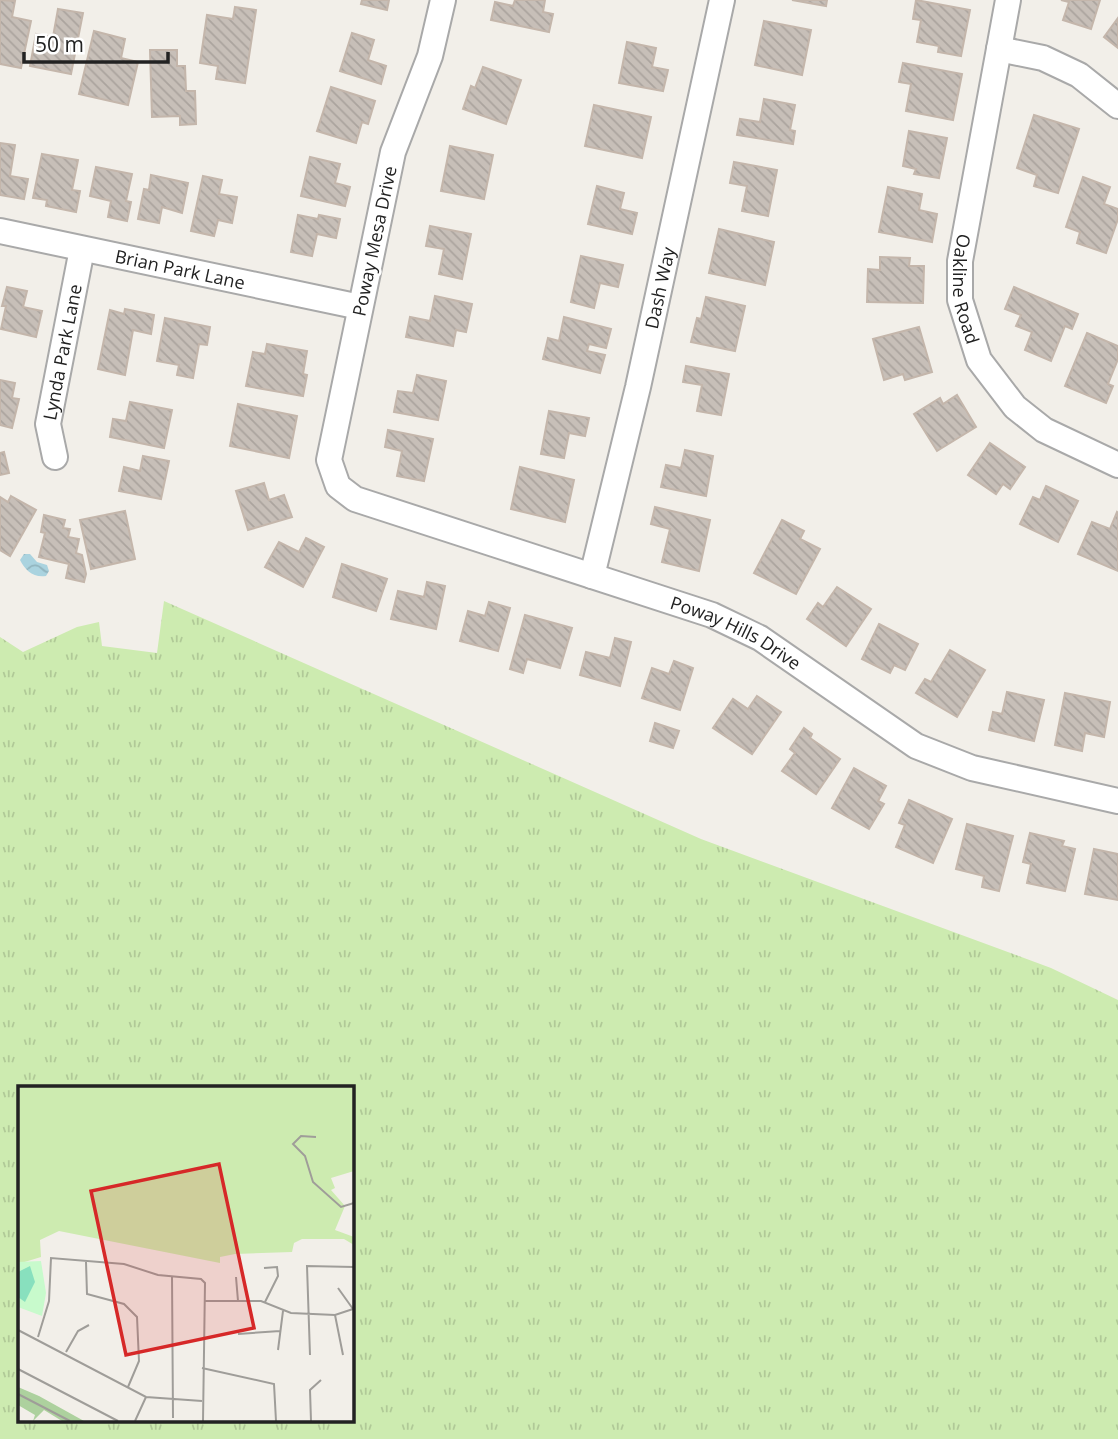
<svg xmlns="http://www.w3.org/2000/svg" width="1118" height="1439" viewBox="0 0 1118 1439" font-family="'Open Sans',sans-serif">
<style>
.grass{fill:url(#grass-tufts);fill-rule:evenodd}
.water{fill:url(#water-waves)}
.building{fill:url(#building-back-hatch);stroke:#c4b6ab;stroke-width:2}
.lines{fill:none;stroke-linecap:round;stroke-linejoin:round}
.minor-casing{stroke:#a9a9a9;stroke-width:28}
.minor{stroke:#fff;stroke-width:24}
.labels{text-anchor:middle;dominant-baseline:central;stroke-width:5;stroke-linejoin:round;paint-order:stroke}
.street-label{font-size:18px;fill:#222;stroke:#fff}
.inset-road{fill:none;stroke:#9f9d99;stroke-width:2}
.view{fill:#d62828;fill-opacity:0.15;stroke:#d62828;stroke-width:3.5}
.inset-edge{fill:none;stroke:#222;stroke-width:3.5}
</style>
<defs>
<pattern id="grass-tufts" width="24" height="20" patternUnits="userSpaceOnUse" patternTransform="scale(1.75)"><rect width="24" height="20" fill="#cdebb0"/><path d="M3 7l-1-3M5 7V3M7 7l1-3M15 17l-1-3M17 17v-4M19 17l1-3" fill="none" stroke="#b0c997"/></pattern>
<pattern id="water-waves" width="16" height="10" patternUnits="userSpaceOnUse" patternTransform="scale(1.75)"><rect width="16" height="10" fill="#aad3df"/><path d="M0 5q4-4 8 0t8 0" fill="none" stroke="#92b5bf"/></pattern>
<pattern id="building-back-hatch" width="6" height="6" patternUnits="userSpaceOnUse" patternTransform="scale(1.75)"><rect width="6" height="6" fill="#c7bfb8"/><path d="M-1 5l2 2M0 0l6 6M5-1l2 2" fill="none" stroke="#aba49e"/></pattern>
</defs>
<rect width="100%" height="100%" fill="#f2efe9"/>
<path class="grass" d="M164 601 701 839 1051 968 1118 1000V1439H0V637L23 652 77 627 99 622 102 646 157 653ZM19 1087H352V1420H19Z"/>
<path class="water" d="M24 554H30L37 562 47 565 49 571 46 576C33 578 25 570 20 560Z"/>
<g class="building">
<path d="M0 0 15 1 12 17 31 21 21 68 0 64Z"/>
<path d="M362 0H389L387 10 361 4Z"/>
<path d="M515 0H545L543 12 553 14 549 32 491 20 495 2 513 6Z"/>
<path d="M792 0H827L826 6Z"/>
<path d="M916 0 970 10 961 56 938 52 939 46 917 42 921 20 913 19Z"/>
<path d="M1061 0H1100L1091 29 1063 20 1069 2Z"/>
<path d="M235 7 256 10 245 83 216 79 218 66 200 63 207 15 233 19Z"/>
<path d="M58 9 83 13 71 74 30 66 36 34 53 37Z"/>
<path d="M1118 18V48L1104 37Z"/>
<path d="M764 21 811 30 802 75 755 65Z"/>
<path d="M94 31 125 39 121 58 138 62 128 105 79 94Z"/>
<path d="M352 33 374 40 368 60 386 66 381 84 340 71Z"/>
<path d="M627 42 656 48 652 67 668 70 663 91 619 83Z"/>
<path d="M150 50H177V66H185L186 91H195L196 124 180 125V116L152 117Z"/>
<path d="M903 63 962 74 953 120 906 111 911 84 899 82Z"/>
<path d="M483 67 521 80 506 124 463 109 471 86 475 88Z"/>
<path d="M331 87 375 101 368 124 362 122 356 143 317 131Z"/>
<path d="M764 99 795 105 790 130 795 131 793 144 737 135 740 119 760 122Z"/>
<path d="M594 105 651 117 642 158 585 146Z"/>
<path d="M1034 115 1079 129 1058 193 1034 186 1037 175 1017 168Z"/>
<path d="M909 131 947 138 939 178 914 174 916 169 903 166Z"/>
<path d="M0 143 15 145 10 176 28 179 24 199 0 195Z"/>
<path d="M450 146 493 155 484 199 441 191Z"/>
<path d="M42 154 78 160 72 190 80 191 76 212 46 206 47 200 33 198Z"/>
<path d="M310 157 340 164 335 183 350 187 345 206 301 196Z"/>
<path d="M734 162 777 170 768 216 742 211 747 186 730 183Z"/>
<path d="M96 167 132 174 126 201 131 202 127 221 108 217 111 201 90 196Z"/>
<path d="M151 175 188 183 182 213 162 207 159 223 138 219 144 189 149 190Z"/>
<path d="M203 176 222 180 219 194 237 197 232 223 218 220 214 236 191 231Z"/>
<path d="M1083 177 1110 187 1104 204 1118 209V219L1106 253 1077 243 1080 232 1066 227Z"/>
<path d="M597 186 624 193 620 209 637 213 632 234 588 224Z"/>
<path d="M888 187 922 194 919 210 937 214 932 242 879 232Z"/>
<path d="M298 215 318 219 319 215 340 219 336 238 317 234 312 256 291 252Z"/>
<path d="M430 226 471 234 462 279 439 274 444 249 426 246Z"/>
<path d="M719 229 774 242 765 285 709 273Z"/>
<path d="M581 256 623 265 618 287 600 283 594 308 571 302Z"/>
<path d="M880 257 910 258 909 266H924L923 303 867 302 868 269 880 270Z"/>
<path d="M7 287 27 291 23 307 42 311 36 337 1 329 6 306H2Z"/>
<path d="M1014 287 1078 314 1072 329 1065 326 1051 361 1025 350 1032 332 1016 326 1021 315 1005 309Z"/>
<path d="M435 296 472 304 466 332 456 330 453 346 406 337 410 317 430 321Z"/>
<path d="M706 297 745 306 735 351 691 342 697 318 701 319Z"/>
<path d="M125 309 154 315 151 334 133 330 125 375 98 369 110 310 124 314Z"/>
<path d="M564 317 611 329 606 348 589 344 587 351 605 355 600 373 543 359 548 338 559 341Z"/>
<path d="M165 318 210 327 207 345 199 344 193 378 177 375 179 365 157 361Z"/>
<path d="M919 327 932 372 905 380 903 374 884 380 873 339Z"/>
<path d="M1087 333 1118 346V359L1108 384 1113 386 1106 403 1065 386Z"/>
<path d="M267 344 307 351 303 374 307 375 303 396 246 386 253 352 265 354Z"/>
<path d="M686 366 729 374 721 415 697 411 702 385 683 382Z"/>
<path d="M417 375 446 381 438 420 394 412 398 391 413 393Z"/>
<path d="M0 380 15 383 12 398 19 399 12 428 0 425Z"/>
<path d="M957 395 976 427 937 451 914 414 940 398 943 404Z"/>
<path d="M130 402 172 410 164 448 110 437 113 419 126 421Z"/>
<path d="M238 404 297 416 289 458 230 446Z"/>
<path d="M549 411 589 418 585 436 569 433 564 458 541 454Z"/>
<path d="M388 430 433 439 424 481 397 476 402 451 385 447Z"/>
<path d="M990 443 1025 467 1010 489 1003 484 996 494 968 475Z"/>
<path d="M685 450 713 456 706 496 661 487 666 465 681 468Z"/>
<path d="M4 452 9 473 0 475V453Z"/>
<path d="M143 456 169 461 161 499 119 491 124 467 140 471Z"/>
<path d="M520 467 574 480 565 522 511 509Z"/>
<path d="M264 483 269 500 284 495 292 517 248 530 236 491Z"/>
<path d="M1046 486 1078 501 1058 542 1020 524 1033 497 1040 500Z"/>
<path d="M11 496 36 510 10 556 0 550V497L8 502Z"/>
<path d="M655 507 710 520 699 571 662 562 670 529 651 524Z"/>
<path d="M125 511 135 559 91 569 80 520Z"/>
<path d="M1117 512 1118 513V571L1078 554 1092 522 1110 529Z"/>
<path d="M44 515 65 520 63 528 70 529 68 537 79 539 76 553 82 555 86 574 84 582 66 578 69 564 39 557 45 533 41 532Z"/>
<path d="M782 520 804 531 800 539 820 549 796 594 754 573Z"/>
<path d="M306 538 324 547 303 587 265 567 279 542 299 552Z"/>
<path d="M342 564 387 579 376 611 333 597Z"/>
<path d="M427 582 445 586 436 629 391 619 398 591 424 597Z"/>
<path d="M837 587 871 609 846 646 807 619 818 603 823 607Z"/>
<path d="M489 602 510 608 498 651 460 641 468 611 485 616Z"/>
<path d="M525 615 572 628 560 668 527 659 523 673 510 669Z"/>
<path d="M879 624 918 644 905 670 894 665 890 673 862 659Z"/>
<path d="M615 638 631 642 620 686 580 675 586 652 610 658Z"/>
<path d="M950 650 985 670 957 717 916 693 925 679 931 682Z"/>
<path d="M674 661 693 668 680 710 642 698 652 668 669 674Z"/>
<path d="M1007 692 1044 700 1034 741 989 730 993 712 1002 714Z"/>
<path d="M1065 693 1110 702 1104 737 1085 733 1082 751 1055 745Z"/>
<path d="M757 696 781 712 752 754 713 728 733 699 748 709Z"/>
<path d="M655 723 679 731 673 748 650 741Z"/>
<path d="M804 728 812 734 810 738 840 759 816 794 782 771 795 753 790 749Z"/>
<path d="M854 768 886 786 878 801 884 804 869 829 832 808Z"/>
<path d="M909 800 952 819 933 863 896 847 905 825 899 823Z"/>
<path d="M967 824 1013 836 999 891 982 887 984 876 956 869Z"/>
<path d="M1030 833 1064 841 1062 846 1075 849 1065 891 1027 883 1031 864 1023 862Z"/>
<path d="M1094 849 1118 854V900L1085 894Z"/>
</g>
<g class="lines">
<defs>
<g id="minor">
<path id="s1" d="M443 0 430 56 393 152 329 460 338 486 355 499 712 615 760 638 916 746 972 768 1118 801"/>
<path id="s2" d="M1008 0 960 261V300L979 360 1015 407 1044 430 1118 465"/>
<path d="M999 49 1043 58 1079 75 1118 106"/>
<path id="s3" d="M0 231 360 307"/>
<path id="s4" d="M55 457 48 424 82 249"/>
<path id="s5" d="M592 576 638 387 722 0"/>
</g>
</defs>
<use href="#minor" class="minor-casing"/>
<use href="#minor" class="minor"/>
</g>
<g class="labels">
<g class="street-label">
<text transform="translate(374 241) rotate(-78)">Poway Mesa Drive</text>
<text stroke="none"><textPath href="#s3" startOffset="184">Brian Park Lane</textPath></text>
<text stroke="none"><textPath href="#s2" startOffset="294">Oakline Road</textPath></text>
<text stroke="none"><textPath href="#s5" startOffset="296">Dash Way</textPath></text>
<text stroke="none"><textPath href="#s4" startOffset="107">Lynda Park Lane</textPath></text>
<text stroke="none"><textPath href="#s1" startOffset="928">Poway Hills Drive</textPath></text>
</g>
</g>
<g transform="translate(18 1086)">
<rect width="336" height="336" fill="#f2efe9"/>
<path d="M0 1H336V85L313 92 317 102 313 104 327 120 317 144 336 151V159L326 153H284L276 157 274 166 217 168 202 171V177L41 145 22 154 23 171 0 178Z" fill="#cdebb0"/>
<path d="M0 301 21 310 66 335H44L26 324 15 335 17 329 0 319Z" fill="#add19e"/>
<path d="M23 175 28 207 24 230 0 221V176Z" fill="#c8facc"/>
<path d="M12 180 17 196 7 216 0 211V186Z" fill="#88e0be"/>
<path class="inset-road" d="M298 51 283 50 275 58 287 70 295 96 323 121 336 117M68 176 69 208 106 218 119 231 121 275 110 301M246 182 259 181 260 190 247 216M154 190 155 332M218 191 220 215M320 202 335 223M187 215H243L273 227 317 229 335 223M317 229 325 269M0 244 128 311 184 315M220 248 262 245M20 251 31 215 33 172 106 178 140 189 183 193 187 197 185 335M260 264 265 225M48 266 60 245 71 239M292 269 289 180 336 181M184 282 256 298 258 335M0 283 100 335M0 308 52 335M117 335 128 311M293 335 292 304 303 294"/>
<path class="view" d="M201 78 236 242 108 269 73 105Z"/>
<rect width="336" height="336" class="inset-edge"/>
</g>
<path d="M24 52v10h144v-10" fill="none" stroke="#222222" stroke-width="3.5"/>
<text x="35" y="52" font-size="21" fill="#222222" stroke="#ffffff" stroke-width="5" paint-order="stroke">50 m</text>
</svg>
